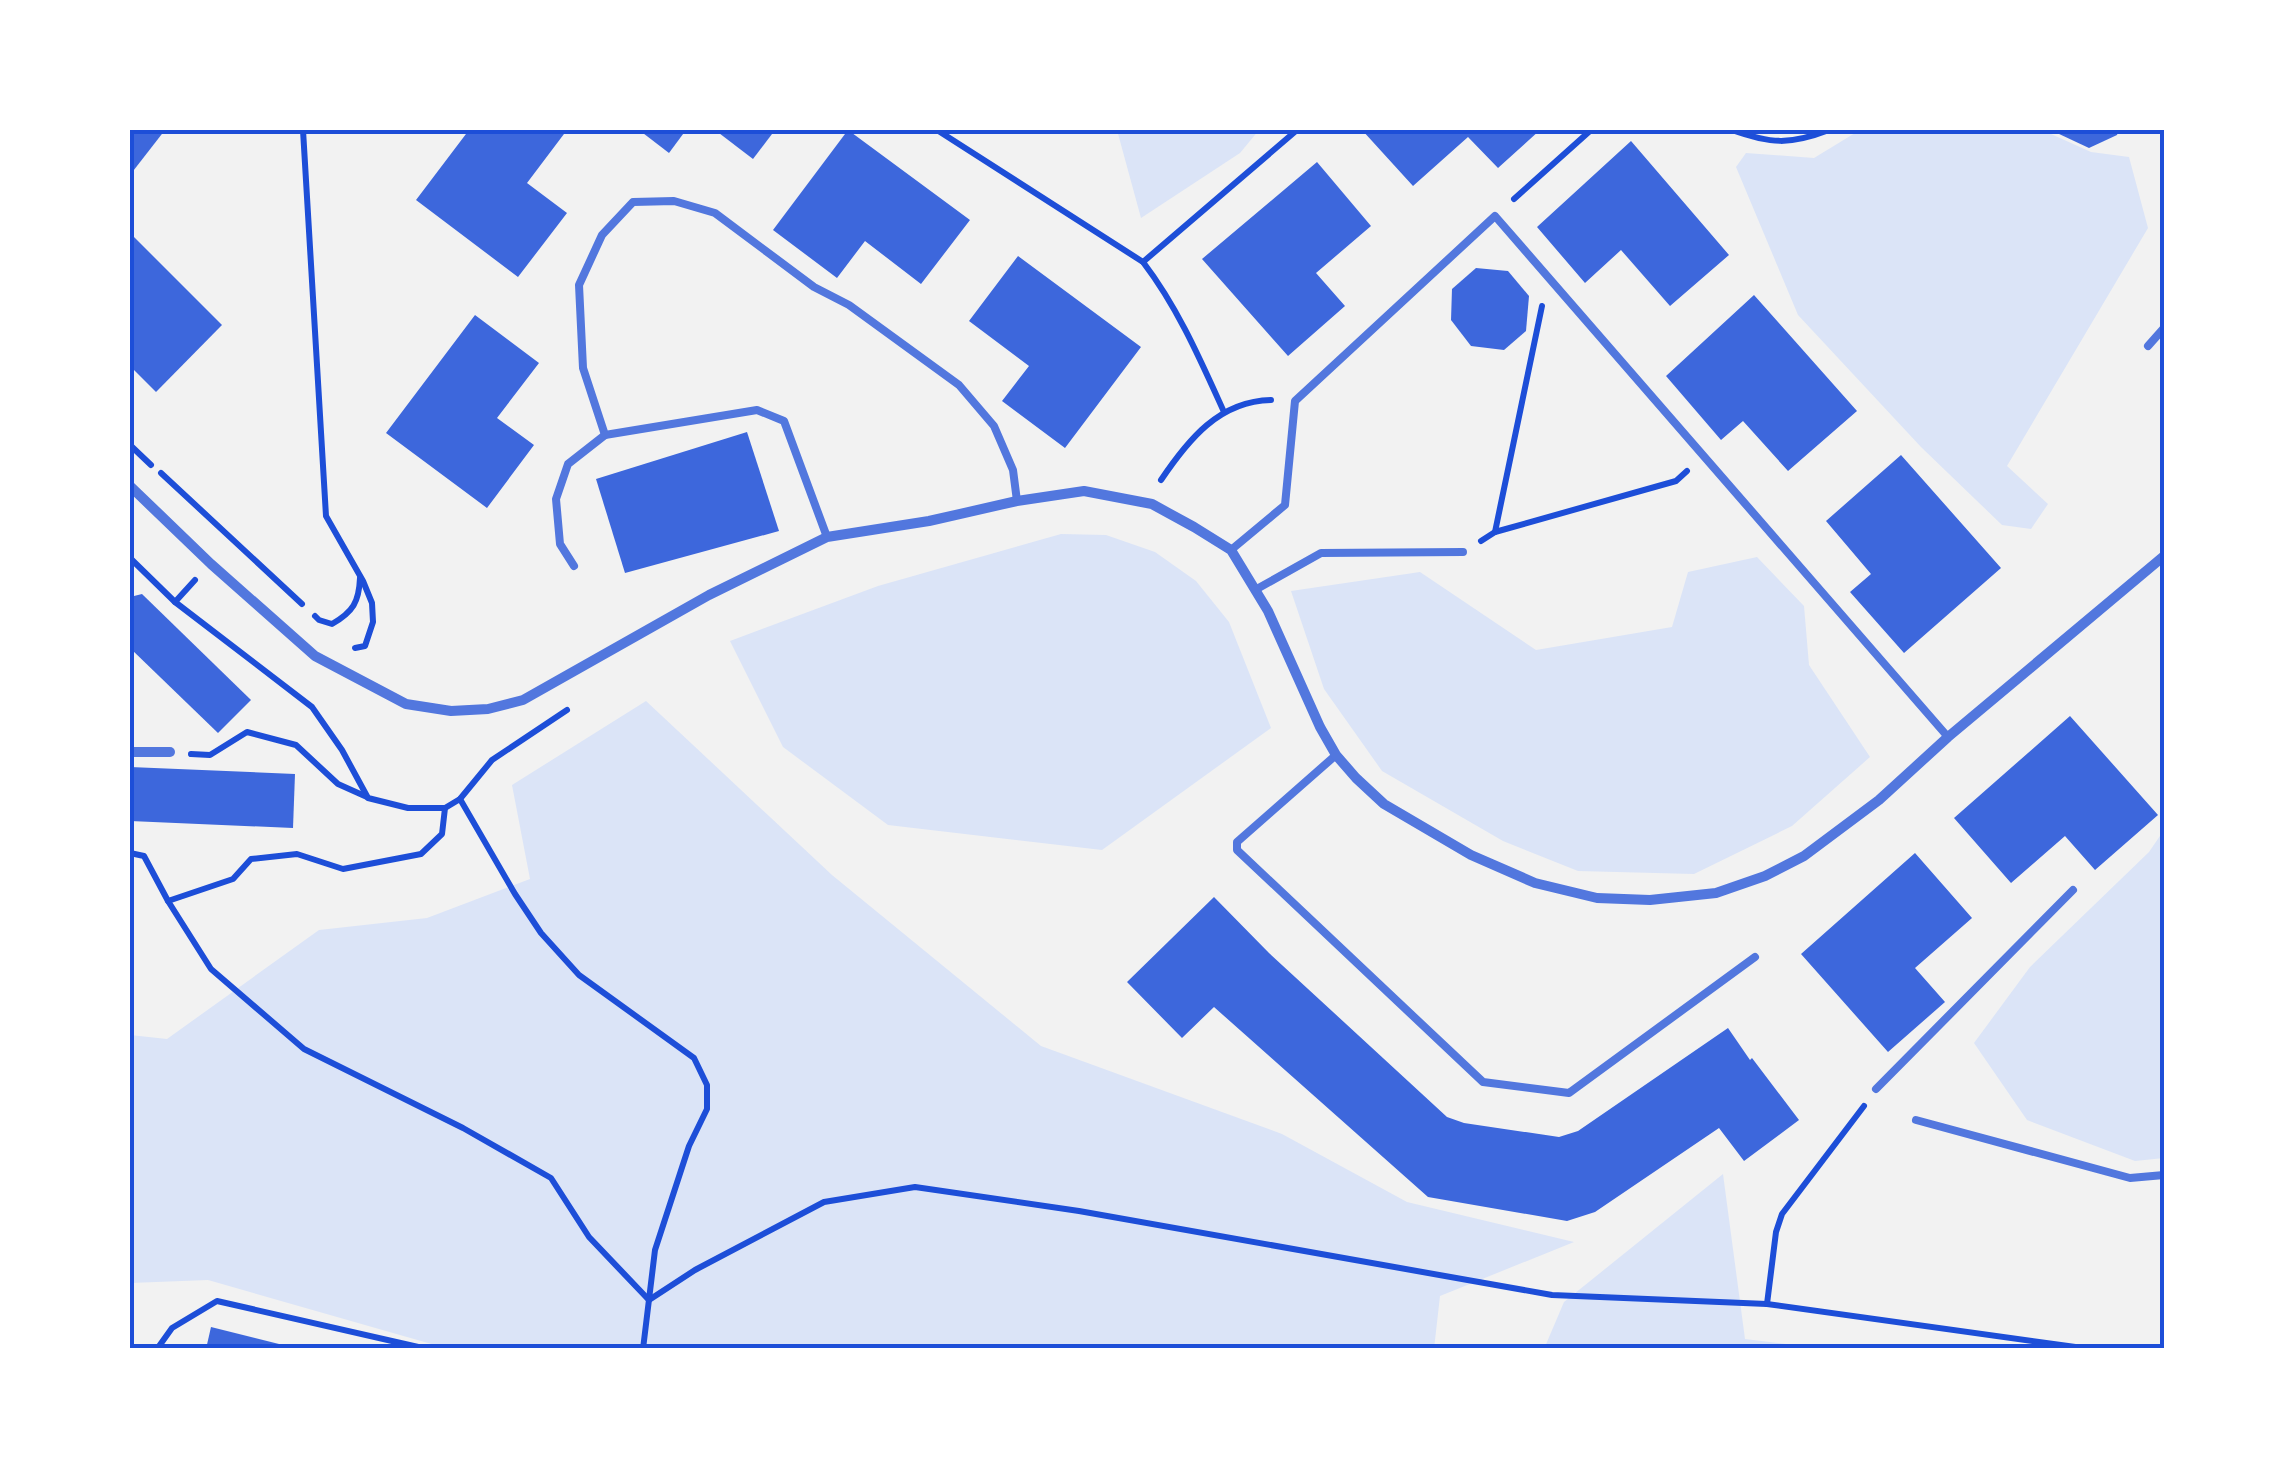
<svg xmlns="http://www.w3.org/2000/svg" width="2294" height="1479" viewBox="0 0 2294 1479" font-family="'Golos Text',sans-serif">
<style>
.green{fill:#dbe4f7}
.building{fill:#3d67dc}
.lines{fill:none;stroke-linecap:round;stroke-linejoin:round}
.path{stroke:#1d4ed8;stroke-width:6}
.service{stroke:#5277de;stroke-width:8}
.minor{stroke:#5277de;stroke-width:10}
.neatline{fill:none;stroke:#1d4ed8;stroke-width:4}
</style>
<rect width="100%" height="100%" fill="#f2f2f2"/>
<g class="green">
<path d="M1117 130H1259L1240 153 1141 218Z"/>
<path d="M1860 130H2050L2051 134 2091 152 2129 157 2148 228 2007 466 2048 504 2031 529 2002 525 1921 447 1798 315 1736 167 1746 153 1814 158Z"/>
<path d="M1061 534 1106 535 1155 552 1196 581 1229 622 1271 728 1102 850 888 825 783 747 730 641 878 586Z"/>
<path d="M1757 557 1804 606 1809 665 1870 757 1792 826 1694 874 1578 871 1503 841 1382 771 1324 689 1291 591 1420 572 1536 650 1672 627 1688 572Z"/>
<path d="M646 701 832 875 1041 1046 1282 1134 1407 1202 1574 1242 1440 1296 1434 1349H449L208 1280 130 1283V1035L167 1039 319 930 427 918 530 879 512 785Z"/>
<path d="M2164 830V1158L2135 1161 2027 1120 1974 1043 2030 967 2149 852Z"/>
<path d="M1723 1174 1745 1339 1828 1349H1544L1564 1302Z"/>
</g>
<g class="building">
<path d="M130 130H165L130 175Z"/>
<path d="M469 130H567L527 183 567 213 518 277 416 200Z"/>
<path d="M639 130H686L669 153Z"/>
<path d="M715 130H775L753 159Z"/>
<path d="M848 130 970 220 921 284 865 241 837 278 773 230Z"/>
<path d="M1362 130H1540L1498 168 1468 137 1413 186Z"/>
<path d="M2056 130H2119L2117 135 2089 148 2057 133Z"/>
<path d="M1631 141 1729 255 1670 306 1621 250 1585 283 1537 227Z"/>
<path d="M1317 162 1371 226 1316 273 1345 306 1288 356 1202 259Z"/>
<path d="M130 233 222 325 156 392 130 366Z"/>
<path d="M1018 256 1141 347 1065 448 1002 401 1029 366 969 321Z"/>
<path d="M1476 268 1508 271 1529 296 1526 331 1504 350 1471 346 1451 320 1452 289Z"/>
<path d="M1754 295 1857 411 1788 471 1743 421 1721 440 1666 376Z"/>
<path d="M475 315 539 363 497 418 534 445 487 508 386 433Z"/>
<path d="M747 432 779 531 625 573 596 479Z"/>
<path d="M1901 455 2001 568 1904 653 1850 592 1871 574 1826 521Z"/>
<path d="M142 594 251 700 218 733 130 648V597Z"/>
<path d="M2070 716 2158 815 2095 870 2065 836 2011 883 1954 818Z"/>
<path d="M130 767 295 774 293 828 130 821Z"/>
<path d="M1915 853 1972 918 1915 968 1945 1002 1888 1052 1801 954Z"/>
<path d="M1214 897 1269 953 1447 1117 1464 1123 1559 1137 1578 1131 1728 1028 1750 1060 1752 1058 1799 1120 1744 1161 1719 1128 1595 1212 1567 1221 1428 1197 1214 1007 1182 1038 1127 982Z"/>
<path d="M211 1327 295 1348V1349H206Z"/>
</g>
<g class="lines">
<g class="path">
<path d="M303 130 326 516 363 581 372 603 373 622 365 646 355 648"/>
<path d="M937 130 1143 262"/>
<path d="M1732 130C1771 144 1790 145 1829 130"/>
<path d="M1514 199 1591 130"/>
<path d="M1224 412C1200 359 1178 308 1143 262L1297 130"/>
<path d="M130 445 151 465"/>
<path d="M161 473 302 604"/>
<path d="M1161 480C1188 440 1219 401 1271 400"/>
<path d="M1495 532 1676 481 1687 471"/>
<path d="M1481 541 1495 532 1542 306"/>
<path d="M130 558 175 602 312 707 342 750 368 798 408 808H445L460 799 492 760 567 710"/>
<path d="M175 602 195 580"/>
<path d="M315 616 319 620 332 624C353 612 359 602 360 578"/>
<path d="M191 754 210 755 247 732 296 745 338 784 367 797"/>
<path d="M460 799 515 894 541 933 579 975 694 1058 707 1085V1109L689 1146 655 1250 643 1349"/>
<path d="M130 853 144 856 168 901 233 879 251 859 297 854 343 869 421 854 442 834 445 808"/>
<path d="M168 901 211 969 304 1049 463 1128 551 1178 589 1237 648 1299"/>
<path d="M649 1300 695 1270 824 1202 915 1187 1079 1211 1552 1295 1767 1304 2090 1349"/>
<path d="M1767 1304 1776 1232 1782 1214 1864 1106"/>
<path d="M157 1349 172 1328 217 1301 427 1349"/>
</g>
<g class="service">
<path d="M2148 346 2164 328"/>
<path d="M827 537 784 421 757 410 605 435 583 368 579 285 602 235 633 202 674 201 715 213 814 287 849 305 959 385 994 426 1013 470 1017 501"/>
<path d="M1231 550 1285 505 1295 401 1495 216 1948 737"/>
<path d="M574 566 560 544 556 499 568 464 605 435"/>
<path d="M1255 590 1321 553 1463 552"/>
<path d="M1336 755 1237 842V850L1483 1082 1569 1093 1755 957"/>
<path d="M1876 1089 2073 890"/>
<path d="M1916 1120 2130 1178 2164 1175"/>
</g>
<g class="minor">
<path d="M130 486 211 564 315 656 406 704 451 711 488 709 523 700 709 595 827 537 929 521 1017 501 1084 491 1152 504 1194 527 1231 550 1268 611 1320 727 1336 755 1356 778 1384 804 1471 855 1535 883 1597 898 1650 900 1716 893 1765 876 1804 856 1879 800 1948 737 2164 556"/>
<path d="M130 752H170"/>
</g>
</g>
<rect width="2294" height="1479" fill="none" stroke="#ffffff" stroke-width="265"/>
<rect x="132" y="132" width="2030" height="1214" class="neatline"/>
</svg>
